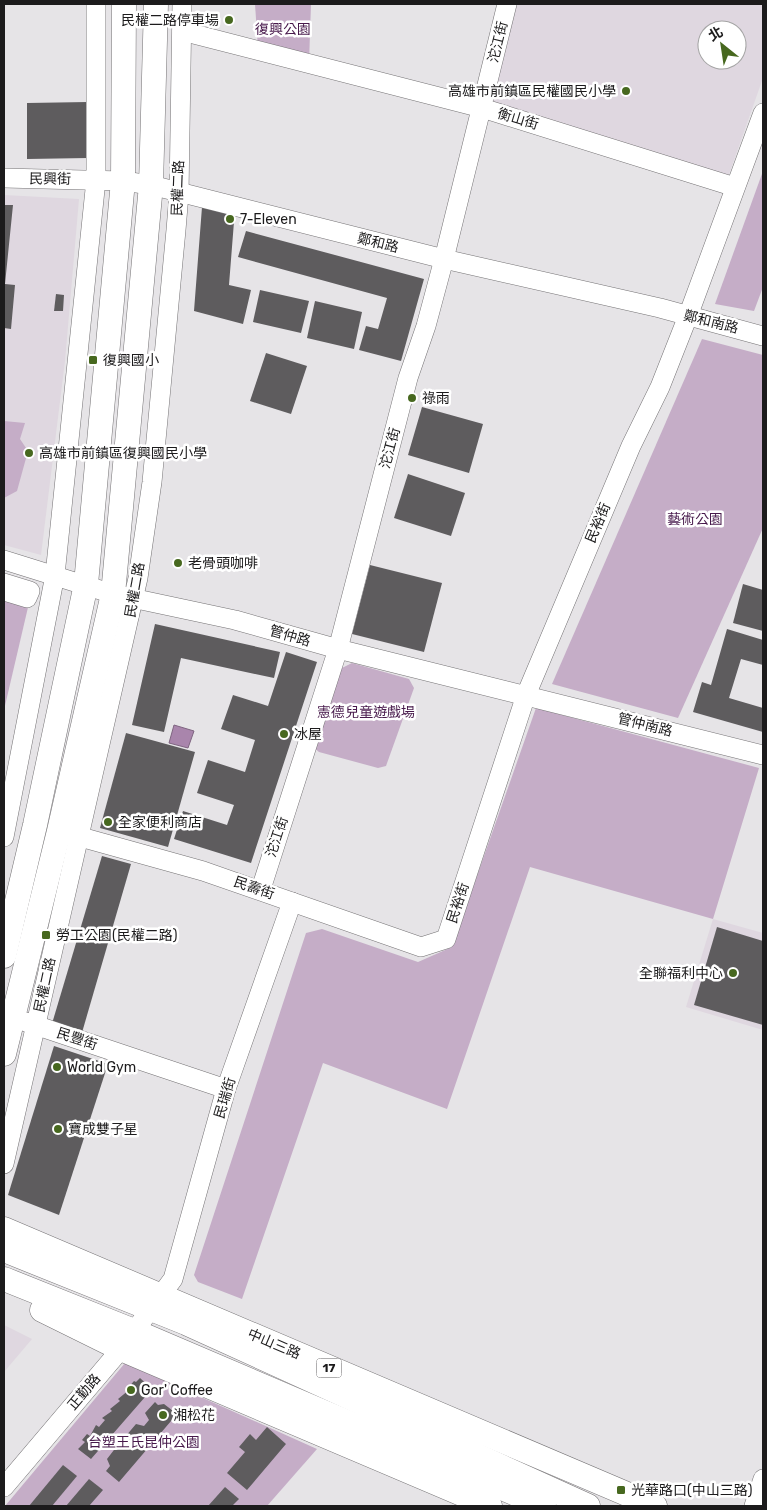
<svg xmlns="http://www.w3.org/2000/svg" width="767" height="1510" viewBox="0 0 767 1510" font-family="Rubik,'Noto Sans TC',sans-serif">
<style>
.built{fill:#dfd7e0;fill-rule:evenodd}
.green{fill:#c5adc7}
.water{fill:#a985ac;stroke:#7f6581}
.building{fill:#5e5c5e}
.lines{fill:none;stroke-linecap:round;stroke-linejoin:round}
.minor-casing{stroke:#757375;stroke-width:20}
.major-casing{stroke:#757375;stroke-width:25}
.minor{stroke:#fff;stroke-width:19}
.major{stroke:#fff;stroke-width:24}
.poi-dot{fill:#47681f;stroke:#fff;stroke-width:2}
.labels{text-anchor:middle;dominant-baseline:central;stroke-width:5;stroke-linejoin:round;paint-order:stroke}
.shield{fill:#fff;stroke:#605f60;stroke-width:1}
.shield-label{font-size:12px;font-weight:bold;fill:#1c1b1c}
.poi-label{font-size:14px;fill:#1c1b1c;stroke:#fff;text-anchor:start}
.park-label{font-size:14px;fill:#47194b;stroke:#fff}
.street-label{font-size:14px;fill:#1c1b1c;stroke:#fff}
</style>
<rect width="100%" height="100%" fill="#e6e4e7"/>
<g class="built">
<path d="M512 4H763V78L727 180 490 104ZM707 30H737V60H707Z"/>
<path d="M4 195 79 199 65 361 41 555 4 545Z"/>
<path d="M713 919 763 933V1030L686 1007Z"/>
<path d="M4 1325 32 1339 4 1372Z"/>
</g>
<g class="green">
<path d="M255 4H311L309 63 258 49Z"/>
<path d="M763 171V287L754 311 715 304Z"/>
<path d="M702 339 763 355V528L678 718 552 684Z"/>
<path d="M4 421 25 423 20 439 28 451 17 491 4 498Z"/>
<path d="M4 595 29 603 4 710Z"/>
<path d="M352 663 409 679 414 688 386 766 378 768 319 752 313 747 342 668Z"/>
<path d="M536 708 759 768 713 919 530 867 447 1109 323 1063 242 1299 198 1282 194 1275 306 933 322 929 418 962 452 947Z"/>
<path d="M125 1363 317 1449 267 1506H5Z"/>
</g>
<path class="water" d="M174 725 194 731 188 748 169 743Z"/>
<g class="building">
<path d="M88 102V158L27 159V103Z"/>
<path d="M4 205H13L5 284 15 285 11 329 4 328Z"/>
<path d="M202 207 235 209 229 285 251 290 243 324 194 311Z"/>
<path d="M246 231 424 279 401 361 359 350 366 326 378 329 387 298 238 257Z"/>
<path d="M260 290 309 301 301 333 253 322Z"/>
<path d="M56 294 64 295 63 311H54Z"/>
<path d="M315 301 362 312 354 349 307 338Z"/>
<path d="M266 353 307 366 291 414 250 401Z"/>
<path d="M422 407 483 424 469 473 408 455Z"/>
<path d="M408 474 465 493 451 536 394 518Z"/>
<path d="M370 565 442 583 424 652 352 634Z"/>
<path d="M743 584 763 590V631L733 623Z"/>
<path d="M155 624 280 652 274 678 181 658 164 732 132 725Z"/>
<path d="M727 629 763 640V665L741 659 729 698 763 708V732L693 712 702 682 711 685Z"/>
<path d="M286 652 317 662 251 863 174 839 183 811 227 825 234 805 197 793 208 760 245 772 255 740 221 729 233 695 268 706Z"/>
<path d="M126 733 195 752 168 847 100 828Z"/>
<path d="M102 856 131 864 81 1036 51 1027Z"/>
<path d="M717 927 763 941V1025L694 1005Z"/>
<path d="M54 1046 108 1064 59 1215 8 1195Z"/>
<path d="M140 1378 152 1389 91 1459 78 1449 85 1442 82 1440 87 1434 90 1436 96 1425 99 1427 105 1420 102 1418 112 1411 110 1409 120 1401 118 1399 129 1390 127 1389 134 1381 136 1382Z"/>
<path d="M155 1402 158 1405 164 1404 177 1414 119 1482 106 1471 110 1466 107 1459 117 1446 125 1448 129 1443 125 1437 136 1424 144 1426 149 1420 145 1413Z"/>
<path d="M267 1427 286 1444 247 1490 227 1473 245 1452 239 1447 250 1434 256 1440Z"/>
<path d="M63 1465 77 1476 52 1506H29Z"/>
<path d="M89 1479 103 1490 89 1506H66Z"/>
<path d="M225 1487 239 1499 232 1506H208Z"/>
</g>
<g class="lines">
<defs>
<g id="minor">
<path d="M182 31 482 108 735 187"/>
<path d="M4 178 123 181 151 185 444 259 660 308 763 336"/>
<path d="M4 560 113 594 235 620 338 649 763 755"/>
<path d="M4 583 30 591 27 598 4 591"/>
<path d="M59 831 203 871 421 947 446 939 526 695 631 446 660 387 688 316 763 113"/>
<path d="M4 837 55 575 96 180V4"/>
<path d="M261 889 338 649 408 378 426 326 444 259 507 4"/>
<path d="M26 1022 226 1089"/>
<path d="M4 1164 138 578 152 482 176 230 179 194 182 4"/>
<path d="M4 1487 121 1349 173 1279 226 1089 292 902"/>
<path d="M754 1506 763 1479"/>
</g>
<g id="major">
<path d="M4 956 35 825 86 584 123 181 124 4"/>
<path d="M4 1054 59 831 113 594 151 185 156 4"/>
<path d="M4 1229 655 1506"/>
<path d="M4 1250 186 1323 588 1506"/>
<path d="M4 1279 134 1331 544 1506"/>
<path d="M42 1310 121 1349 490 1506"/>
</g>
</defs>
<use href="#minor" class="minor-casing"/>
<use href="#major" class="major-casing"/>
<use href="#minor" class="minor"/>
<use href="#major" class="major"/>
</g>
<g class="poi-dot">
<circle cx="229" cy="20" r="5"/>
<circle cx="626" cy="91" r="5"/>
<circle cx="230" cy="219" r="5"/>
<rect x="88" y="355" width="10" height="10" rx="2.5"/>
<circle cx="412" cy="398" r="5"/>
<circle cx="29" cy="453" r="5"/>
<circle cx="178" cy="563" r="5"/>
<circle cx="284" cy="734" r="5"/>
<circle cx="108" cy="822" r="5"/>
<rect x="41" y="930" width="10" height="10" rx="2.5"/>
<circle cx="733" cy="973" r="5"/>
<circle cx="57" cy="1067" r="5"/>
<circle cx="58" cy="1129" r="5"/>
<circle cx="131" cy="1390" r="5"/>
<circle cx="163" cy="1415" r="5"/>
<rect x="616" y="1485" width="10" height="10" rx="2.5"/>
</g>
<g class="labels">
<rect class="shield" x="316.5" y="1358.5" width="25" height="19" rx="4"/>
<g class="shield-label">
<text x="329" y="1368">17</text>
</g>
<g class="poi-label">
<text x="219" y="20" text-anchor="end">民權二路停車場</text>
<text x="616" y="91" text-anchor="end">高雄市前鎮區民權國民小學</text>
<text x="240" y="219">7-Eleven</text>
<text x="103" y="360">復興國小</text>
<text x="422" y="398">祿雨</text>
<text x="39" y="453">高雄市前鎮區復興國民小學</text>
<text x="188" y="563">老骨頭咖啡</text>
<text x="294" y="734">冰屋</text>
<text x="118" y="822">全家便利商店</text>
<text x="56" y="935">勞工公園(民權二路)</text>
<text x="723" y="973" text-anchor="end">全聯福利中心</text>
<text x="67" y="1067">World Gym</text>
<text x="68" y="1129">寶成雙子星</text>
<text x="141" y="1390">Gor' Coffee</text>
<text x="173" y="1415">湘松花</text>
<text x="631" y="1490">光華路口(中山三路)</text>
</g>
<g class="park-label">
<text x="283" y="29">復興公園</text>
<text x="695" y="519">藝術公園</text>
<text x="366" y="712">憲德兒童遊戲場</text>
<text x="144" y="1442">台塑王氏昆仲公園</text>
</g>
<g class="street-label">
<text transform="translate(498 42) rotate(-76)">沱江街</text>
<text transform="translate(518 119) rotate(17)">衡山街</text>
<text transform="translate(50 179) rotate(1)">民興街</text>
<text transform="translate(178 188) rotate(-88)">民權二路</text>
<text transform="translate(378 243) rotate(14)">鄭和路</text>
<text transform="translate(711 322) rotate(14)">鄭和南路</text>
<text transform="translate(390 448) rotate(-75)">沱江街</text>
<text transform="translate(598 523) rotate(-67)">民裕街</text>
<text transform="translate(135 590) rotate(-80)">民權二路</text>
<text transform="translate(290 636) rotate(16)">管仲路</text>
<text transform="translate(645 725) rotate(14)">管仲南路</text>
<text transform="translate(277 837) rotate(-72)">沱江街</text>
<text transform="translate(254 888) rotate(19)">民壽街</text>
<text transform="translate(458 903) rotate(-72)">民裕街</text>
<text transform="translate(45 985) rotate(-78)">民權二路</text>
<text transform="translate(77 1039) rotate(18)">民豐街</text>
<text transform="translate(225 1098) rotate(-73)">民瑞街</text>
<text transform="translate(274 1344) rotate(23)">中山三路</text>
<text transform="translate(84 1392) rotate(-50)">正勤路</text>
</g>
</g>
<rect width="767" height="1510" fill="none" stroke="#1c1b1c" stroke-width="10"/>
<g transform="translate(722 45) rotate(330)"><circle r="24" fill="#ffffff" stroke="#a4a4a4"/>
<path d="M0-4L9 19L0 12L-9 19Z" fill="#47681f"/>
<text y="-8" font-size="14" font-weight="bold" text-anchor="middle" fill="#1c1b1c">北</text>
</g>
</svg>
